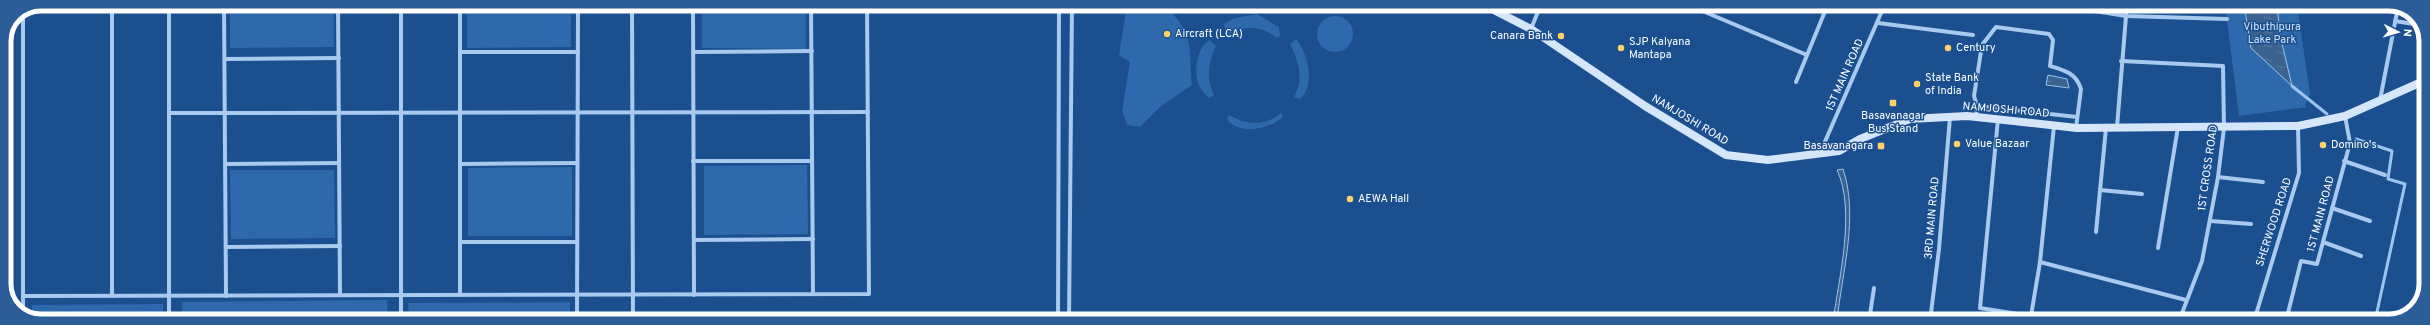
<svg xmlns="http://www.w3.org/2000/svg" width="2430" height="325" viewBox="0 0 2430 325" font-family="Overpass,sans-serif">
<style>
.green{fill:#2e69ad}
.water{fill:url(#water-ripples);stroke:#9cc4f0}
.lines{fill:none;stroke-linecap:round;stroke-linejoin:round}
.stream{stroke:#9cc4f0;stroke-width:3}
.minor{stroke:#a9c9ee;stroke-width:4}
.secondary{stroke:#d6e6fa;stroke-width:8}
.poi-dot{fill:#ffd166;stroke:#1b4f8f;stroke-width:1.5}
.labels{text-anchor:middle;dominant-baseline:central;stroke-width:3;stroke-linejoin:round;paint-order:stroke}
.park-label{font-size:11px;fill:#cfe3fa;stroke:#1b4f8f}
.poi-label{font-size:11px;fill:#fff;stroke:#1b4f8f;text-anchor:start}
.street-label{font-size:11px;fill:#fff;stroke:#1b4f8f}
.rim{fill:none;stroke:#fff;stroke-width:5}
</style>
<defs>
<pattern id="water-ripples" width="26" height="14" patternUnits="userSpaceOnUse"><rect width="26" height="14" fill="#3c6290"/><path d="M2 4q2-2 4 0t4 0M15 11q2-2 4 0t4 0" fill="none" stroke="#597aa1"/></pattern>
</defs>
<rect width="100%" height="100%" fill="#1b4f8f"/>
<g class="green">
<path d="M230 4H334V47L230 48Z"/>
<path d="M467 4H571V47L467 48Z"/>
<path d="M702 4H806V49L702 48Z"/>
<path d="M1127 4H1163C1196 35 1188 44 1192 85L1161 106 1140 127 1127 125 1122 111 1130 62 1119 55Z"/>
<path d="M1211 4H1300L1289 11 1260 4 1216 7Z"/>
<path d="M2225 4H2297L2310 94 2305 105 2307 107 2239 116Z"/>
<path d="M1257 14 1279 27 1280 36 1277 38C1260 25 1244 25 1226 36L1224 24 1235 18Z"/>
<circle cx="1335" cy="34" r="18"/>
<path d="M1210 40 1216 46C1208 62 1206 78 1214 95L1209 98C1205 94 1200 89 1198 83 1194 71 1197 46 1210 40Z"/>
<path d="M1295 40H1297C1308 55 1316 85 1300 99L1294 97C1304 80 1299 61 1290 44Z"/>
<path d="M1281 113 1283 117C1270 129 1239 136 1227 119L1229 115C1247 125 1264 127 1281 113Z"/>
<path d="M807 165 808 234 704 235V166Z"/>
<path d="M572 167V236H468V168Z"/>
<path d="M230 170H334L335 238 231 239Z"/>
<path d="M387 300 388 321H182V302Z"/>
<path d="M570 302V321H409L408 303Z"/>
<path d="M163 304V321H37L32 318V305Z"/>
</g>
<g class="water">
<path d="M2244 4H2277L2280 35 2292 86 2251 48Z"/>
<path d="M2048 75 2067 79 2069 88 2046 85Z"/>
<path d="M1843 169C1859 216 1842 272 1837 321H1833C1839 278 1856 210 1837 170Z"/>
</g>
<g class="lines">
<g class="stream">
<path d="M2292 86 2327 114"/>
<path d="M2356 139 2392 151 2388 179 2405 184 2375 321"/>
</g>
<g class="minor">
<path d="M112 4V296"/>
<path d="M169 4V321"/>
<path d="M224 4 226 296"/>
<path d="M338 4 340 295"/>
<path d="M401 4V321"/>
<path d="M632 4 633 321"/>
<path d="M693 4 694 295"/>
<path d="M811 4 813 294"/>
<path d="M1808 4 1825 11"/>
<path d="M2051 4 2126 16 2227 19"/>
<path d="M1693 7 1807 55"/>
<path d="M23 11V314"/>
<path d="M2395 21 2420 25"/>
<path d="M1878 23 1973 35"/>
<path d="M1531 29 1541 4"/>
<path d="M460 52H578"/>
<path d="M693 52 812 51"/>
<path d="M225 59 339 58"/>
<path d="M2121 61 2223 66 2224 128 2218 177 2202 261 2179 321"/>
<path d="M1796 82 1828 4"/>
<path d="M2380 100 2398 7"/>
<path d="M1977 106 2077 117"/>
<path d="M169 113 868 112"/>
<path d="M1976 117 1977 106 1974 96 1982 45 1996 27 2049 34 2053 40 2050 66C2064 70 2076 73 2081 89L2076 128"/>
<path d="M1998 119 1980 308 2063 321"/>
<path d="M2117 127 2127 4"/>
<path d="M1820 153 1885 4"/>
<path d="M693 161H812"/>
<path d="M2344 161 2385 175"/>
<path d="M226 164 339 163"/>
<path d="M460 164 577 163"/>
<path d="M2218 177 2263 182"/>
<path d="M2100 190 2142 194"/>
<path d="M2332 208 2370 221"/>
<path d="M2210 221 2251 224"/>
<path d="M2096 232 2106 128"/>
<path d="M694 240 813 239"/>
<path d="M460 242H577"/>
<path d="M2323 242 2361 256"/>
<path d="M226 247 340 246"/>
<path d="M2158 248 2178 127"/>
<path d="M2040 262 2186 300"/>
<path d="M460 295V4"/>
<path d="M23 296 869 294 867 4"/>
<path d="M2031 316 2040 262 2054 126"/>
<path d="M577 321 578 4"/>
<path d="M1058 321 1059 4"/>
<path d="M1069 321 1072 4"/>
<path d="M1869 321 1874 288"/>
<path d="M1930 321 1939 249 1950 117"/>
<path d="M2254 321 2299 173 2298 126"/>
<path d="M2286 321 2301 261 2317 264 2350 143 2345 116"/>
</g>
<path class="secondary" d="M1482 4 1531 29 1645 106 1726 155 1768 160 1839 151 1860 139 1910 119 1967 116 2077 128 2298 126 2345 116 2426 80"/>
</g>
<g class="poi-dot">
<circle cx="1167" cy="34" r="4"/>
<circle cx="1561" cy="36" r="4"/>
<circle cx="1621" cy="48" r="4"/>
<circle cx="1948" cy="48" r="4"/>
<circle cx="1917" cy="84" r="4"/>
<rect x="1889" y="99" width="8" height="8" rx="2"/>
<circle cx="1957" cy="144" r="4"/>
<circle cx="2323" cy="145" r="4"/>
<rect x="1877" y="142" width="8" height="8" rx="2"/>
<circle cx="1350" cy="199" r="4"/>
</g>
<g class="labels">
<g class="park-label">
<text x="2272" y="27">Vibuthipura<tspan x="2272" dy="13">Lake Park</tspan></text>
</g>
<g class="poi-label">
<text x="1175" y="34">Aircraft (LCA)</text>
<text x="1553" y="36" text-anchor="end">Canara Bank</text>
<text x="1629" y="42">SJP Kalyana<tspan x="1629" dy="13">Mantapa</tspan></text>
<text x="1956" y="48">Century</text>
<text x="1925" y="78">State Bank<tspan x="1925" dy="13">of India</tspan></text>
<text x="1893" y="116" text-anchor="middle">Basavanagar<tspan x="1893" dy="13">Bus Stand</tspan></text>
<text x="1965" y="144">Value Bazaar</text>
<text x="2331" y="145">Domino's</text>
<text x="1873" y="146" text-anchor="end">Basavanagara</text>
<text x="1358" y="199">AEWA Hall</text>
</g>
<g class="street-label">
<text transform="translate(1845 75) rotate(-66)">1ST MAIN ROAD</text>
<text transform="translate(2006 110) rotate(5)">NAMJOSHI ROAD</text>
<text transform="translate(1690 120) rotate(31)">NAMJOSHI ROAD</text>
<text transform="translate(2208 168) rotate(-82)">1ST CROSS ROAD</text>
<text transform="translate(2321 214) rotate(-75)">1ST MAIN ROAD</text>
<text transform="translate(1932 218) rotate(-85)">3RD MAIN ROAD</text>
<text transform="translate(2274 222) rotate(-72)">SHERWOOD ROAD</text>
</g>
</g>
<path d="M0 0H2430V325H0ZM41 11H2389A30 30 0 0 1 2419 41V284A30 30 0 0 1 2389 314H41A30 30 0 0 1 11 284V41A30 30 0 0 1 41 11Z" fill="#2d5d98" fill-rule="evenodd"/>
<path class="rim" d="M41 11H2389A30 30 0 0 1 2419 41V284A30 30 0 0 1 2389 314H41A30 30 0 0 1 11 284V41A30 30 0 0 1 41 11Z"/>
<g transform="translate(2398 32) rotate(95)" stroke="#1b4f8f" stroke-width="3" paint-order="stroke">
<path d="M0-3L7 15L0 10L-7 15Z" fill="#ffffff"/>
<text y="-6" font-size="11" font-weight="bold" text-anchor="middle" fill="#ffffff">N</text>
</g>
</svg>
